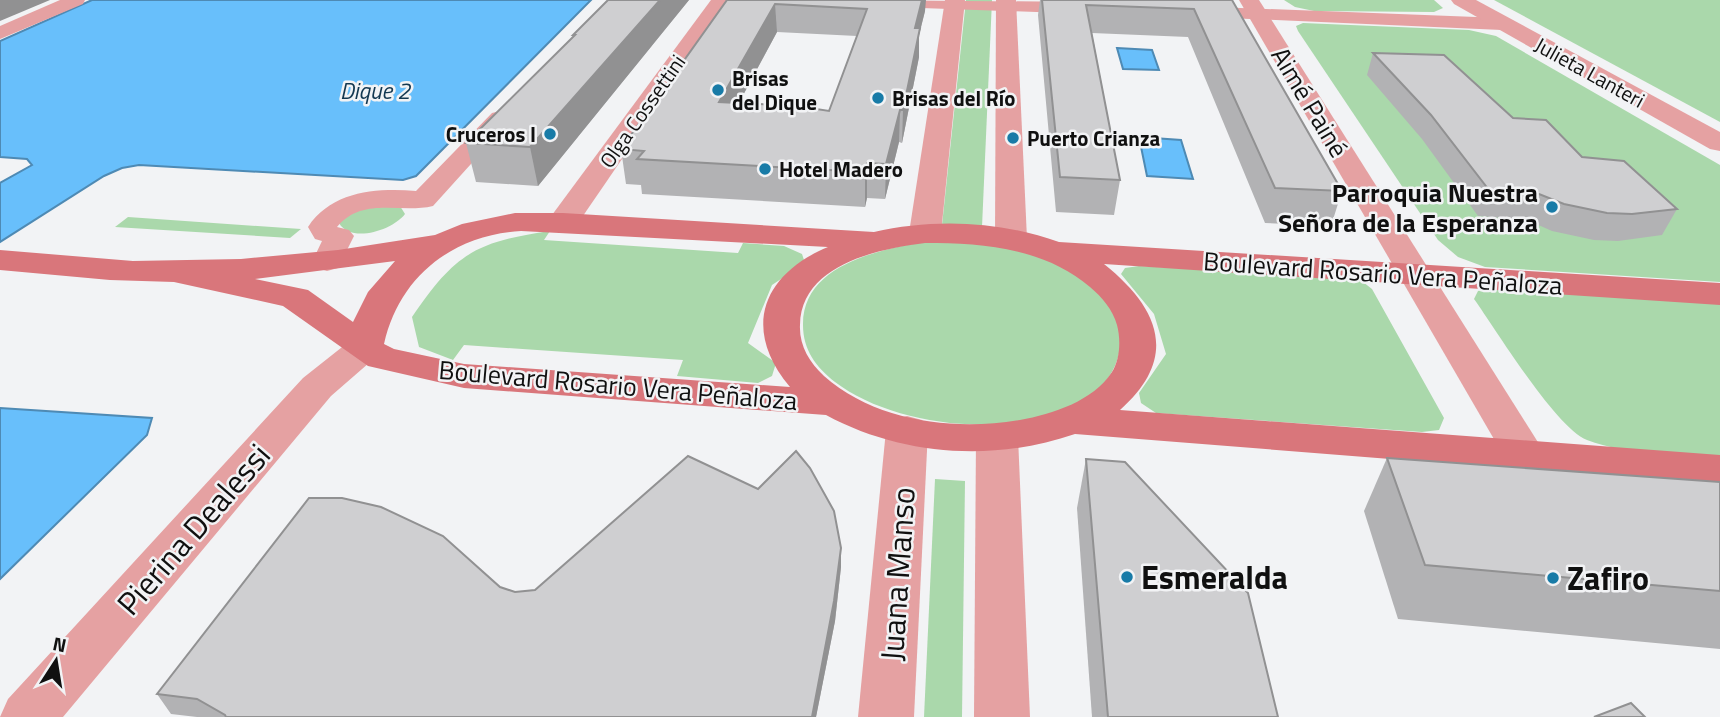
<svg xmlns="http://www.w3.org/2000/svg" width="1720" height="717" viewBox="0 0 1720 717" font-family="'Titillium Web',sans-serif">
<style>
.green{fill:#aad8ab}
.water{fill:#68bffb;stroke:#4e8ab4;stroke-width:2}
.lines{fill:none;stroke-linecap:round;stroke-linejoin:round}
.pedestrian{fill:#e5a1a2;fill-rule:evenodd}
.minor{fill:#e5a1a2;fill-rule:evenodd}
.tertiary{fill:#e5a1a2;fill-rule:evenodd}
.secondary{fill:#d9767b;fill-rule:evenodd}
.wall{fill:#b2b2b4;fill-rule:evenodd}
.shaded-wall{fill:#919192}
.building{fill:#cfcfd1;stroke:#919192;stroke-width:2;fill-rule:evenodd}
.poi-dot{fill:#187ba7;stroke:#f2f3f5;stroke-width:2.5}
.labels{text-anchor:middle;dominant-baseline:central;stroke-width:5;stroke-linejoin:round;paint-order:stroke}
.far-street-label{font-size:21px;fill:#101010;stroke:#f2f3f5}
.far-poi-label{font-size:21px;font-weight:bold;fill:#101010;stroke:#f2f3f5;text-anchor:start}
.far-water-label{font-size:23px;font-style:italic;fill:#133851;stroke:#f2f3f5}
.street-label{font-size:26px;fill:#101010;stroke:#f2f3f5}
.poi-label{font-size:26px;font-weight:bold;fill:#101010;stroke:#f2f3f5;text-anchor:end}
.near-street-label{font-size:32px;fill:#101010;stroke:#f2f3f5}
.near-poi-label{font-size:32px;font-weight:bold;fill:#101010;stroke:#f2f3f5;text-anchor:start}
</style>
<rect width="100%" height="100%" fill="#f2f3f5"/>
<g class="green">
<path d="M966 0H992L982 227 942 225Z"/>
<path d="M1284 0H1434L1443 8 1434 12 1314 11 1295 7Z"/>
<path d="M1494 0H1720V122Z"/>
<path d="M1303 23 1469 30 1496 36 1720 165V282L1485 267 1458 257 1438 240 1298 31 1296 26Z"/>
<path d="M400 206 405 214C393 230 351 244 339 223L353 209Z"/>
<path d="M128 217 301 229 290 238 115 227Z"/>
<path d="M550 231 544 240 738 253 743 243 784 246 802 254 805 263 772 285 748 343 776 363 772 376 758 383 677 376 683 360 464 345 453 360 419 347 412 317C455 254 475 242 550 231Z"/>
<path d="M938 240C995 243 1083 253 1112 311 1118 321 1122 328 1121 340 1120 358 1113 375 1100 387 1037 444 899 431 835 382 816 367 803 350 803 325 802 261 890 247 938 240Z"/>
<path d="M1139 266 1349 278 1363 282 1372 289 1444 418 1439 430 1422 432 1156 413 1141 403 1139 393 1166 354 1154 314 1121 274 1125 268Z"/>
<path d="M1492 287 1720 300V456C1677 452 1628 456 1587 440 1555 427 1497 331 1474 299L1478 291Z"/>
<path d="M935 479 965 481 962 717H924Z"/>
</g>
<g class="water">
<path d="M92 0H591L416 176 403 180 139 165 122 168 104 176 0 242V183L32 165 27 159 0 157V41Z"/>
<path d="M1117 48 1152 50 1159 70 1123 69Z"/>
<path d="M1139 137 1181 140 1193 179 1147 176Z"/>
<path d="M0 408 152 418 147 435 0 579Z"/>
</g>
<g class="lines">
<g class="pedestrian">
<path d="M60 0H85L83 4 0 39V26Z"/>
<path d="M500 111 508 113 512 118 508 123 433 206C400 214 363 196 337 227L349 230 354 236 338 268 327 271 316 268 312 262 322 241 315 239 308 227C332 191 376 188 416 191L492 113Z"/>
</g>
<g class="minor">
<path d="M711 0H731L574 229 563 231 552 229 547 222 552 215Z"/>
<path d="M856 0 1091 2 1098 4 1101 8 1098 12 1091 14 866 6 859 4Z"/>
<path d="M1190 6 1502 18 1510 19 1513 24 1510 29 1502 30 1183 16 1180 12 1183 8Z"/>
<path d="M364 337 377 340 383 348 377 356 331 396 63 717H0L8 699 303 378 351 340Z"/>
<path d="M907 416 922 420 928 430 914 717H858L886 430 892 420Z"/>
<path d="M997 423 1012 427 1018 437 1030 717H974L976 437 982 427Z"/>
</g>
<g class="tertiary">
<path d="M945 0H965L941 233 936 240 925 243 914 240 909 233Z"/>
<path d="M996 0H1016L1027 239 1022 246 1011 249 1000 246 995 239Z"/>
<path d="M1239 0H1259L1546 455 1539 465 1524 470 1509 465Z"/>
<path d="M1451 0H1476L1720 132V151L1710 149 1454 4Z"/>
</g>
<path class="secondary" d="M515 213H563L874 232C934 218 1001 221 1059 242L1720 283V305L1104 264C1159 308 1180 357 1120 410L1720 455V485L1075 434C994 462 902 456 826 415L464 388 368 366 283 306 174 282 110 280 0 270V250L133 261 241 259 338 250 435 235 462 224ZM521 231 828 247C761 275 742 330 790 387L464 364 394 349 384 344C399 277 452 235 521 231ZM925 243C984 243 1044 248 1090 287 1102 297 1113 310 1117 325 1121 340 1120 359 1112 372 1093 401 1053 414 1020 420 955 431 876 422 824 376 809 362 799 345 800 325 801 265 877 249 925 243ZM395 261 368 292 353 322 308 290 255 279Z"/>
</g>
<g class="wall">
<path d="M608 0H689L538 186 476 182 466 143 573 37V35Z"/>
<path d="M727 0 925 11 919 35V57L902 143 899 142 885 199 867 198 865 207 642 194 641 185 626 184 621 149ZM777 32 857 36 829 111 739 103Z"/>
<path d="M1040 0H1232L1342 191 1331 226 1265 223 1188 37 1092 33 1120 180 1114 215 1056 212 1038 15Z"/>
<path d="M1373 53 1513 118 1582 157 1677 209 1662 235 1618 241 1594 240 1552 231 1527 220 1478 216 1422 139 1367 75Z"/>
<path d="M1387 458 1720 482V649L1398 619 1364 511Z"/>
<path d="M1086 459 1278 717H1092L1077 508Z"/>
<path d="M758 489 841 548V567L835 621 816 717H197L171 714 157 694 500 587 515 592 535 590Z"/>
</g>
<g class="shaded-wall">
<path d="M0 0H50L0 21Z"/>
<path d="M660 0H689L538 186 530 147Z"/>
<path d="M922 0H926L925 11 919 35V57L902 143 903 110 915 28Z"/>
<path d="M775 4 777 32 722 134 719 102Z"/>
<path d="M900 110 899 142 885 199 886 164Z"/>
<path d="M867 163V198L865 207V172Z"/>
<path d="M841 548V567L835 621 816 717H812Z"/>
</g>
<g class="building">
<path d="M608 0H660L530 147 466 143 575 35H573Z"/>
<path d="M727 0H922L915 28H920L903 110H900L886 164 867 163 865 172 637 159 644 151 621 149ZM775 4 867 9 829 111 797 106 719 102Z"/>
<path d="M1042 0H1232L1342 191 1275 188 1194 9 1086 5 1120 180 1060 177Z"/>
<path d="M1373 53 1444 55 1513 118 1546 120 1582 157 1624 161 1677 209 1632 214 1607 213 1564 204 1539 194 1489 190 1431 115Z"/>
<path d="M796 451 810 468 834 511 841 548 834 601 812 717H226L225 715 197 699 157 694 309 498H342L381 507 443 536 500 587 515 592 535 590 688 456 758 489Z"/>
<path d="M1387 458 1720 482V591L1425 565Z"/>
<path d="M1086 459 1125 462 1248 593 1278 717H1108Z"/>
<path d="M1631 703 1645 717H1594Z"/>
</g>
<g class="poi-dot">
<circle cx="718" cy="90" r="7"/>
<circle cx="878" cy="98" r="7"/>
<circle cx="550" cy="134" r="7"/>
<circle cx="1013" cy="138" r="7"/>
<circle cx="765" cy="169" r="7"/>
<circle cx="1552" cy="207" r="7"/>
<circle cx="1127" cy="577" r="7"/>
<circle cx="1553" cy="578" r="7"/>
</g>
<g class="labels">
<g class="far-street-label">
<text transform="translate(1590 72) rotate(29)">Julieta Lanteri</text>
<text transform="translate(642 111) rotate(-55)">Olga Cossettini</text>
</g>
<g class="far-poi-label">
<text x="732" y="78">Brisas<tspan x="732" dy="24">del Dique</tspan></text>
<text x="892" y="98">Brisas del Río</text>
<text x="536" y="134" text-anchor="end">Cruceros I</text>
<text x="1027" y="138">Puerto Crianza</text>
<text x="779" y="169">Hotel Madero</text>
</g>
<g class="far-water-label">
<text x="375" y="90">Dique 2</text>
</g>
<g class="street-label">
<text transform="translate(1310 102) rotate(59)">Aimé Painé</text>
<text transform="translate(1383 273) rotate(4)">Boulevard Rosario Vera Peñaloza</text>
<text transform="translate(618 385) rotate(5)">Boulevard Rosario Vera Peñaloza</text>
</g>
<g class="poi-label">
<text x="1538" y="192">Parroquia Nuestra<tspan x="1538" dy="30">Señora de la Esperanza</tspan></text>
</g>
<g class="near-street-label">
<text transform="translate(193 529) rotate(-49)">Pierina Dealessi</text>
<text transform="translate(897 574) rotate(-86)">Juana Manso</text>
</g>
<g class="near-poi-label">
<text x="1141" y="577">Esmeralda</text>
<text x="1567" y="578">Zafiro</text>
</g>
</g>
<g transform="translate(56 661) rotate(12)" stroke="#f2f3f5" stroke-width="5" paint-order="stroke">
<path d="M0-5L12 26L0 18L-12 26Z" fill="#101010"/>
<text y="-10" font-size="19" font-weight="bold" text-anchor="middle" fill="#101010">N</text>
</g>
</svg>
